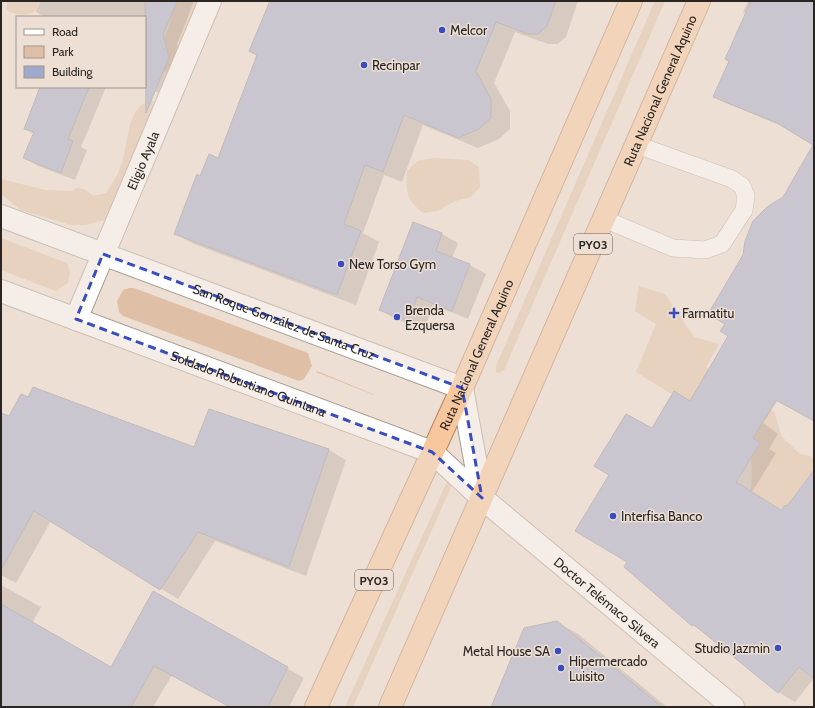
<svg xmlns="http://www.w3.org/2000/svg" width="815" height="708" viewBox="0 0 815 708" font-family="Cabin,sans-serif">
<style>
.green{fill:#dfc0a7}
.shadow{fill:#0003}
.building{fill:#9ea9cb;stroke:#8b909d}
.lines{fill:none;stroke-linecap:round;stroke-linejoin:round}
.service-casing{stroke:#a99c91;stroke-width:18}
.minor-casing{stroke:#a99c91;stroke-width:24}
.tertiary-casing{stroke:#a99c91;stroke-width:24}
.trunk-casing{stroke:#af8562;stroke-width:24}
.service{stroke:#fff;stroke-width:17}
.minor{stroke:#fff;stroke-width:22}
.tertiary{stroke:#fff;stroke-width:22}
.trunk{stroke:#f8c79e;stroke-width:22}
.marked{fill:none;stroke:#394dc0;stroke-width:3;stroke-dasharray:8 5;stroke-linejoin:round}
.poi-dot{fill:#394dc0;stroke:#eddfd4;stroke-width:1.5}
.labels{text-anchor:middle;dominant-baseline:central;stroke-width:3;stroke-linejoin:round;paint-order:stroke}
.shield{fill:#eddfd4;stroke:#645d57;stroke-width:1}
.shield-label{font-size:12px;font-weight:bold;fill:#2a2521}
.poi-label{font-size:13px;fill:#2a2521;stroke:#eddfd4;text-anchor:start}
.street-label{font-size:13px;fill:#2a2521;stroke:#eddfd4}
</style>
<rect width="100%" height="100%" fill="#eddfd4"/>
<g class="green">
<path d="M7 1H39L37 10C28 16 16 16 7 10Z"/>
<path d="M172 1H215L169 75 159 65 161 44 169 27 172 14Z"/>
<path d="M655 1H665L504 370 499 373 496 372V366Z"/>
<path d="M151 100 157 104 112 218 85 225H71L21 210 1 194V179L45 190 72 191 77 188 84 189 94 196 106 193C111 185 117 177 120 168 130 146 124 109 151 100Z"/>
<path d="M434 158 468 160 479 167 480 187 471 197 455 201 437 211 423 213C406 198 406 193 407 171L418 161Z"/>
<path d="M1 238 67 263 70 271 68 283 56 291 1 270Z"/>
<path d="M639 286 665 294 694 337 719 344 706 367 735 394 756 395 774 412 782 437 800 454 814 457V485L794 506 771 510 750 499 752 475 751 449 678 398 636 372 656 324 635 311Z"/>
<path d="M129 288H134L308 353 312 366 304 379 299 381 123 316 119 312 117 301 123 290Z"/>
<path d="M317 371 373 394 374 395 316 372Z"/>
<path d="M447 482H451V487L353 707H345Z"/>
</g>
<g class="shadow">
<path d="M40 1H194L177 44 182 65 170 97 145 87V17H45L36 12Z"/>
<path d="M271 1H578L566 37 558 44H548L515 32 494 83 510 111V129L499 139 478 148 423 125 402 182 384 175 363 233 379 242 356 305 194 244 175 234 201 177 218 159 258 56Z"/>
<path d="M748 1H814V145L787 128 726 103 715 96 730 61 746 14 743 12Z"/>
<path d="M41 87H106L81 147 87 150 75 180 38 166 25 158 34 134 25 129Z"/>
<path d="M814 195V420L778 400 763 423 778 434 769 449 776 453 752 492 781 511 787 507 814 471V678L795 702 778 692 702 631 692 625 629 562 652 429 691 402Z"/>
<path d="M413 223 442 234 458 243 452 258 470 265 486 274 468 319 433 305 424 330 396 319 380 310Z"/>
<path d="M210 410 329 450 346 460 306 576 215 541 178 599 51 521 16 583 1 575V414L10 417 195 448Z"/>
<path d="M1 585 41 607 32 623 112 668 153 593 304 678 289 707H231L172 675 153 707H1Z"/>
<path d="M556 622 578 634 667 707H493Z"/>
</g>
<g class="building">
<path d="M145 1H177L163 35 169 57 146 113Z"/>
<path d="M270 1H556L547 26 538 34H528L496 22 476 71 491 99V118L479 129 458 138 404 115 383 172 365 165 344 224 361 231 337 295 174 234 197 174 200 176 209 154 218 158 257 55 249 51Z"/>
<path d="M751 1H814V421L776 400 753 438 760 443 736 482 781 510 785 505 787 506 814 470V679L799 667 778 693 693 624 692 626 624 567 627 562 575 531 609 475 594 466 626 414 652 428 674 391 690 401 728 336 720 331 725 324 708 314 743 255 745 241 753 221 767 207 783 197 813 145 777 123 713 97 729 61 725 59Z"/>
<path d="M40 87H89L68 139 73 141 61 173 23 158 34 132 24 129Z"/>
<path d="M413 222 442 233 436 251 470 264 452 311 417 297 408 321 379 310Z"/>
<path d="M33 387 194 447 209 409 329 449 289 567 198 532 160 590 34 511 1 570V413L9 416 21 394 28 397Z"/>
<path d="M153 591 288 667 268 707H230L154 666 131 707H1V604L111 667Z"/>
<path d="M557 621 662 707H491L524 628Z"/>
</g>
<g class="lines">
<defs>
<path id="service" d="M604 219 673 248 705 250 722 244 744 210 746 196 742 186 732 179 637 145"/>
<g id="minor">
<path id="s1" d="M76 319 210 1"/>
<path id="s2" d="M482 498 733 707"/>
</g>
<g id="tertiary">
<path id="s3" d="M1 216 462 388 482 498"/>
<path id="s4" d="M1 291 432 452 482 498"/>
</g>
<g id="trunk">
<path id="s5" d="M316 707 462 388 631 1"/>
<path id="s6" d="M390 707 699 1"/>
</g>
</defs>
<use href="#service" class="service-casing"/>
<use href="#minor" class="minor-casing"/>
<use href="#tertiary" class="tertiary-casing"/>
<use href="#trunk" class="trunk-casing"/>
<use href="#service" class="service"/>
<use href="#minor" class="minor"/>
<use href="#tertiary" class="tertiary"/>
<use href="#trunk" class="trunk"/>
</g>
<path d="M0 0H815V708H0ZM103 254 462 388 482 498 432 452 76 319Z" fill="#eddfd4" fill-opacity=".55" fill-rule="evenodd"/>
<path class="marked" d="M103 254 462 388 482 498 432 452 76 319Z"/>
<g class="poi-dot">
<circle cx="442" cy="30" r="4"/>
<circle cx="364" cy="65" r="4"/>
<circle cx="341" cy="264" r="4"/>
<path d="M672 307h4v4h4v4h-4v4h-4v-4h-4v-4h4z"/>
<circle cx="397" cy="317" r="4"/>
<circle cx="613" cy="516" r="4"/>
<circle cx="778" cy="648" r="4"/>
<circle cx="558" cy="651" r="4"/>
<circle cx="561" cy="668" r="4"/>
</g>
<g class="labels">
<g class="shield">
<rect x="574" y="234" width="38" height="20" rx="3"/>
<rect x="355" y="570" width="38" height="20" rx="3"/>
</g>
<g class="shield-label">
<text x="593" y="244">PY03</text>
<text x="374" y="580">PY03</text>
</g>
<g class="poi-label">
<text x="450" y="30">Melcor</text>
<text x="372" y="65">Recinpar</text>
<text x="349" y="264">New Torso Gym</text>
<text x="405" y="310">Brenda<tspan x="405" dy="15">Ezquersa</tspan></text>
<text x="682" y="313">Farmatitu</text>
<text x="621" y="516">Interfisa Banco</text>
<text x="770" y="648" text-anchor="end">Studio Jazmin</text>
<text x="550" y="651" text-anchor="end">Metal House SA</text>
<text x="569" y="661">Hipermercado<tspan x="569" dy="15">Luisito</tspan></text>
</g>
<g class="street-label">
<text stroke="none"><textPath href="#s6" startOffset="673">Ruta Nacional General Aquino</textPath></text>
<text stroke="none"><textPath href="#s1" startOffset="172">Eligio Ayala</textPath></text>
<text stroke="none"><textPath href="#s3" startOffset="302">San Roque González de Santa Cruz</textPath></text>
<text stroke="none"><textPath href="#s5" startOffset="387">Ruta Nacional General Aquino</textPath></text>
<text stroke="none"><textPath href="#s4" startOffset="264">Soldado Robustiano Quintana</textPath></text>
<text stroke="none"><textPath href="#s2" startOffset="163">Doctor Telémaco Silvera</textPath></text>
</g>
</g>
<rect width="815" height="708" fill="none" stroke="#2a2521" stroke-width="4"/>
<rect x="16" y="16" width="130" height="72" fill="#eddfd4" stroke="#9f958c"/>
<rect x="24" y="29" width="20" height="6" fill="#ffffff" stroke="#9f958c"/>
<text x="52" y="36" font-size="12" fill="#2a2521">Road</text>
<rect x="24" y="46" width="20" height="12" fill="#dfc0a7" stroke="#9f958c"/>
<text x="52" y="56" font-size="12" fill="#2a2521">Park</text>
<rect x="24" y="66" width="20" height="12" fill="#9ea9cb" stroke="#9f958c"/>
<text x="52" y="76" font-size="12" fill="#2a2521">Building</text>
</svg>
